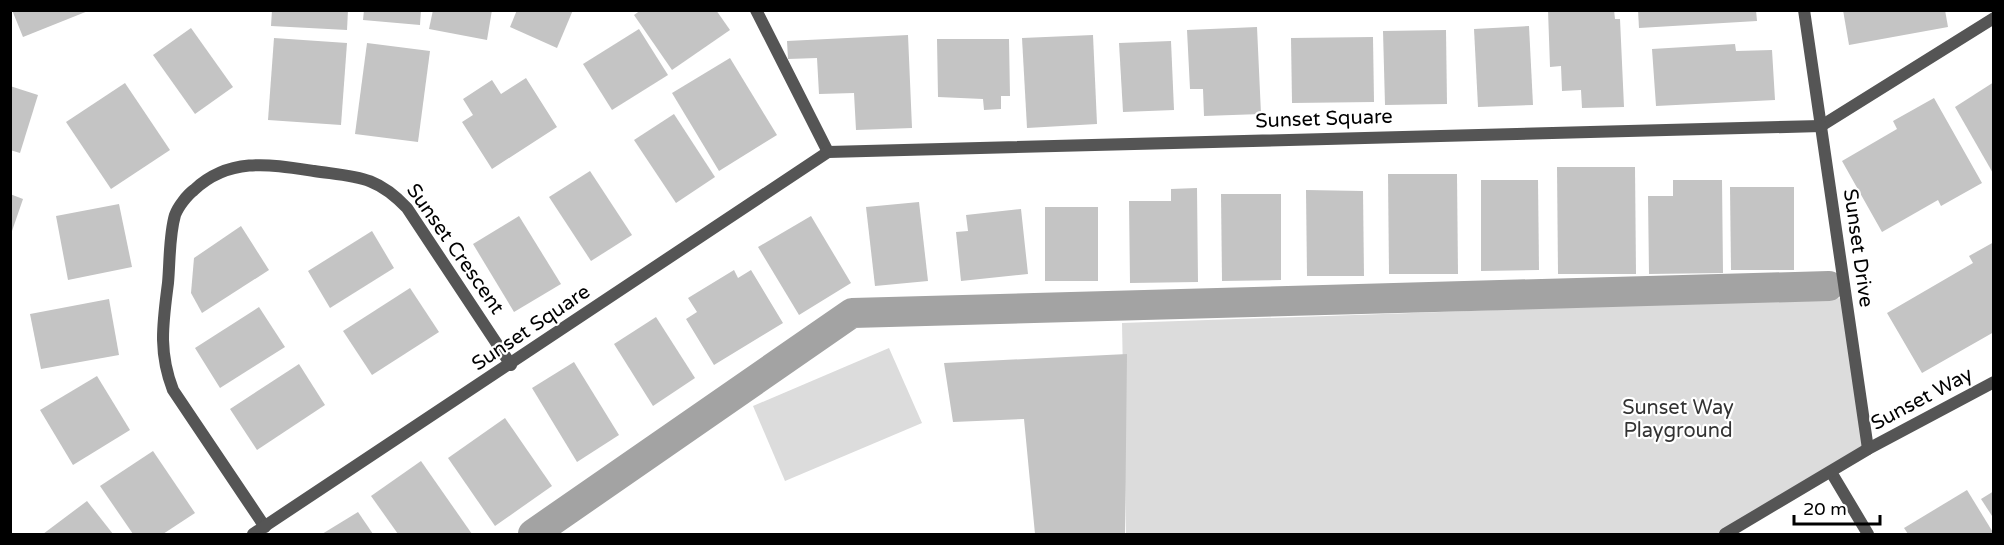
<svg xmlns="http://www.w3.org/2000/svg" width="2004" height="545" viewBox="0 0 2004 545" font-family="'Varela Round',sans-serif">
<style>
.green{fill:#dcdcdc}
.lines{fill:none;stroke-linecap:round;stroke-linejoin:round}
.canal{stroke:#a3a3a3;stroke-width:30}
.building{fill:#c4c4c4}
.street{stroke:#555;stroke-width:12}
.labels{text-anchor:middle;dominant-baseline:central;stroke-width:4.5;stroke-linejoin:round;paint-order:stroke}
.street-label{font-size:20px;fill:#000;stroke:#fff}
.park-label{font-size:20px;fill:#333;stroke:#fff}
</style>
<rect width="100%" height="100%" fill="#fff"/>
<g class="green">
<path d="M1846 298 1868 449 1724 534H1126L1122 323Z"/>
<path d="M889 348 922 423 785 481 753 406Z"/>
</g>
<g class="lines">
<path class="canal" d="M533 534 852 313 1829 286"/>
</g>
<g class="building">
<path d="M12 10H88V11L23 37Z"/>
<path d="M272 10H348L347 30 271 26Z"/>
<path d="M364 10H421L420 25 363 20Z"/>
<path d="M433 10H492L487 40 429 29Z"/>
<path d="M517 10H573L557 48 510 27Z"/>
<path d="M641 10H716L730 30 672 70 634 15Z"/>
<path d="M1548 10H1614L1615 19H1620L1624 107 1582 108 1581 90 1562 91 1561 66 1550 67Z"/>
<path d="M1638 10H1756L1757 21 1639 28Z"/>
<path d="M1843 10H1945L1948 27 1849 45Z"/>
<path d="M1529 26 1533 105 1478 107 1474 29Z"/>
<path d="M1257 27 1261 114 1204 116 1203 89H1190L1187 30Z"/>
<path d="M191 28 233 87 195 114 153 55Z"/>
<path d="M639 29 668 75 612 110 583 64Z"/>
<path d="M1446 30 1447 104 1385 105 1383 31Z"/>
<path d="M908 35 912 128 856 130 854 93 819 94 817 58 788 59 787 41Z"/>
<path d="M1093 35 1097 124 1027 128 1022 38Z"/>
<path d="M1373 37 1374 102 1292 103 1291 38Z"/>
<path d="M274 38 347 43 341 125 268 120Z"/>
<path d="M937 39H1009L1010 96H1001V109L984 110 983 99 938 97Z"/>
<path d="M1171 41 1174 110 1123 112 1119 43Z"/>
<path d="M367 43 430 51 418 142 355 134Z"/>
<path d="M1735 44 1736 51 1772 50 1775 100 1656 106 1652 49Z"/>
<path d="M730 58 777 135 719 171 672 93Z"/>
<path d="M526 78 557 127 492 169 462 122 473 115 463 99 492 80 501 94Z"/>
<path d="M1994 82V175L1955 107Z"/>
<path d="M125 83 170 150 111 189 66 122Z"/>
<path d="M10 86 38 95 20 153 10 150Z"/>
<path d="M1934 98 1982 183 1941 206 1938 200 1882 232 1842 161 1897 129 1893 121Z"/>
<path d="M674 114 715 177 676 203 634 140Z"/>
<path d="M1557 167H1635L1636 274H1558Z"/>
<path d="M590 171 632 235 591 261 549 197Z"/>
<path d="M1388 174H1457L1458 274H1389Z"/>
<path d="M1481 180H1538L1539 270 1481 271Z"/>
<path d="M1673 180H1722L1723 273 1649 274 1648 196H1673Z"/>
<path d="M1730 187H1794V270H1731Z"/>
<path d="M1197 188 1198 282 1130 283 1129 201H1171V189Z"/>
<path d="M1306 190 1363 191 1364 276H1307Z"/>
<path d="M10 194 23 199 11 234H10Z"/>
<path d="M1221 194H1281V280L1222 281Z"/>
<path d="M919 202 928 281 875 286 866 207Z"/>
<path d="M119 204 132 267 68 280 56 216Z"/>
<rect x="1045" y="207" width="53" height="74"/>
<path d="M1021 209 1028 274 961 281 956 232 968 231 966 215Z"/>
<path d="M519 216 561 284 514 312 473 244Z"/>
<path d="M811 216 851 283 799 315 758 247Z"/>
<path d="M241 226 269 270 202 313 191 293 194 258Z"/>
<path d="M372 231 394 268 330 308 308 271Z"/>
<path d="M1994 242V332L1922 373 1887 313 1973 263 1969 256Z"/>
<path d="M734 270 738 278 751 270 783 323 714 365 686 319 697 312 688 298Z"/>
<path d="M410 288 439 332 372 375 343 331Z"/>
<path d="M109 299 119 355 41 369 30 314Z"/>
<path d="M259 307 285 347 220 388 195 348Z"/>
<path d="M656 317 695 378 653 406 614 344Z"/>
<path d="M1127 354 1125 534H1035L1024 419 953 422 944 363Z"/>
<path d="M574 362 619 435 577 462 532 388Z"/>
<path d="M299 364 325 405 257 450 230 409Z"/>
<path d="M97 376 130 430 73 465 40 410Z"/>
<path d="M505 418 552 486 495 526 448 458Z"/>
<path d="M153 451 195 513 163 534H133L100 486Z"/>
<path d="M421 461 472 534H398L371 496Z"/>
<path d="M1967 490 1994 534H1908L1904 528Z"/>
<path d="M1994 491V519L1981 499Z"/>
<path d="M87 501 113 534H43Z"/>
<path d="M358 512 373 534H322Z"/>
</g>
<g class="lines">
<g class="street">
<path d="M756 10 828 152"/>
<path d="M1804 10 1868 449"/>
<path d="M1821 126 1994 18"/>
<path d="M1831 472 1868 534"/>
<path d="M265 527 173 390C158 351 163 323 168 283 170 261 169 236 175 215 178 207 187 195 194 190 229 157 269 164 314 171 356 177 376 175 407 208L511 365"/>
<path d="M253 534 828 152 1821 126"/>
<path d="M1725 534 1868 449 1994 382"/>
</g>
</g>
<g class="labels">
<g class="street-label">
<text transform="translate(1324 119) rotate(-2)">Sunset Square</text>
<text transform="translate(1858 248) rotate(82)">Sunset Drive</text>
<text transform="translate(455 249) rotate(55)">Sunset Crescent</text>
<text transform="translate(531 328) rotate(-34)">Sunset Square</text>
<text transform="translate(1922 399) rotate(-28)">Sunset Way</text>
</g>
<g class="park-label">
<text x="1678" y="408">Sunset Way<tspan x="1678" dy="23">Playground</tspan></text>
</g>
</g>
<rect width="2004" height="545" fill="none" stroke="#000000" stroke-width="24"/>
<path d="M1794 515v9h86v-9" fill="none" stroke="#000000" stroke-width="3"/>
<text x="1803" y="515" font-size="18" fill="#000000" stroke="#ffffff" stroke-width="4.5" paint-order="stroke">20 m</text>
</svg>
